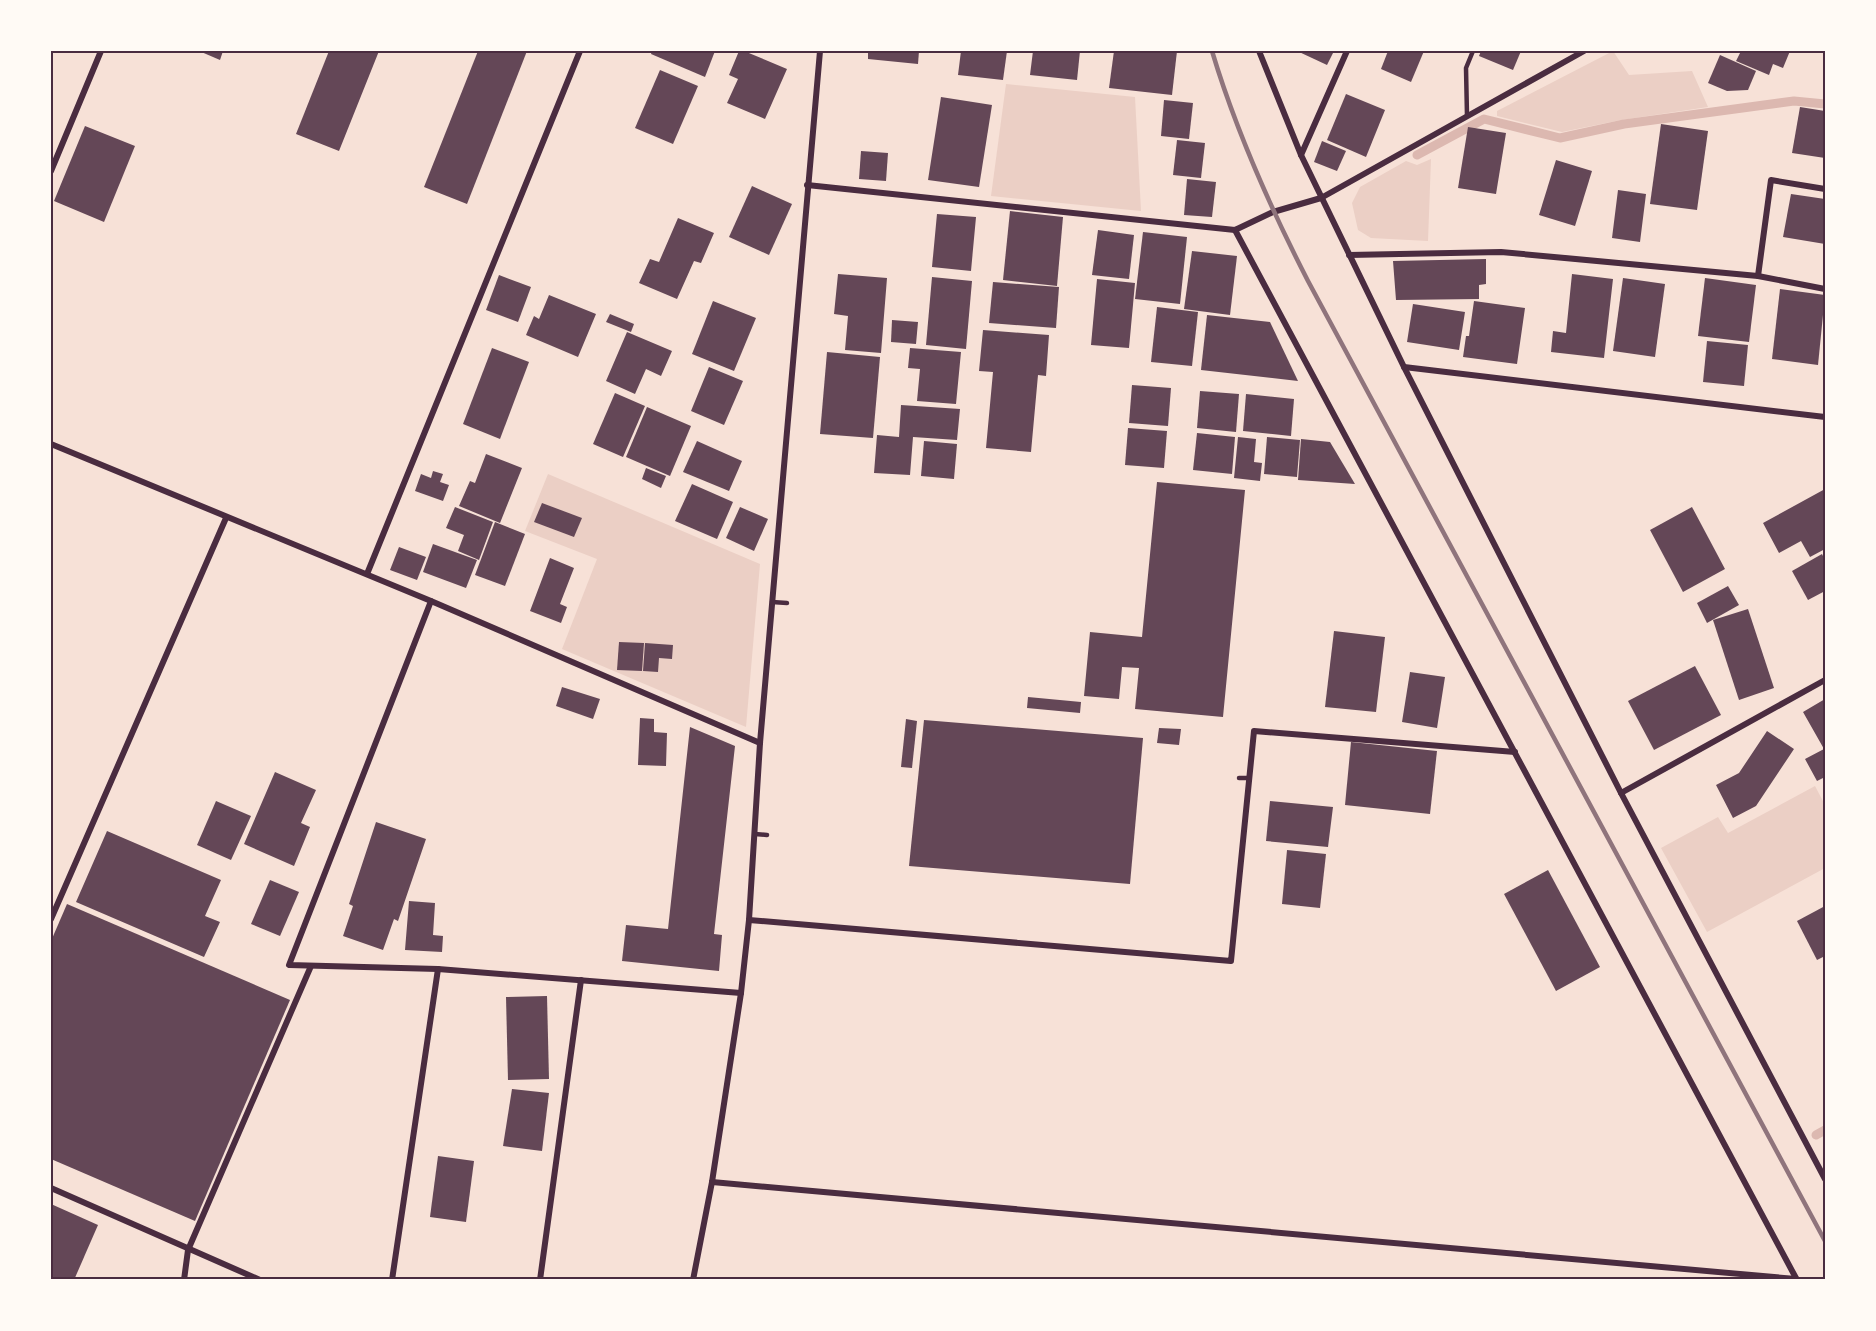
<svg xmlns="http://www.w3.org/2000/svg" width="1876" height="1331" viewBox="0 0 1876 1331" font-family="'Sofia Sans Condensed',sans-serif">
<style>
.green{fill:#ebcfc5}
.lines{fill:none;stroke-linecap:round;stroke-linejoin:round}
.stream{stroke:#dcb8b0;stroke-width:9}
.building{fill:#644757}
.service{stroke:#4a2c40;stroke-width:4.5}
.minor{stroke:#4a2c40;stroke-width:6}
.rail{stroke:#8f747c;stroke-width:4.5}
.neatline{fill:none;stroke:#4a2c40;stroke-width:2}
</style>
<rect width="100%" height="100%" fill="#f7e1d7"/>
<g class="green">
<path d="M1613 51 1629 75 1692 71 1708 107 1621 120 1562 132 1497 116V111Z"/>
<path d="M1006 84 1135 97 1141 211 991 196Z"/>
<path d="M1431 159 1428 241 1371 238 1358 230 1352 203 1360 187 1406 161 1417 165Z"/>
<path d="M548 474 760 564 746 727 562 649 597 559 525 531Z"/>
<path d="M1815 786 1825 805V868L1707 932 1661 848 1718 817 1728 833Z"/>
</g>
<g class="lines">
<g class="stream">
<path d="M1417 155 1484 119 1560 138 1624 124 1794 101 1825 104"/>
<path d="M1816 1135 1825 1130"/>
</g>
</g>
<g class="building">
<path d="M199 51H223L220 60Z"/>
<path d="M329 51H379L339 151 296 134Z"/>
<path d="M478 51H527L467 204 424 187Z"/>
<path d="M652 51H715L705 77 651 54Z"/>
<path d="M739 51H744L787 69 765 119 727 103 738 79 729 75Z"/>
<path d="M868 51H919L918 64 868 59Z"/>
<path d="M961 51H1007L1003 80 958 75Z"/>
<path d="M1033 51H1080L1077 80 1030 75Z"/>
<path d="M1114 51H1177L1172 95 1109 88Z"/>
<path d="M1297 51H1334L1327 65Z"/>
<path d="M1388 51H1424L1411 82 1381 69Z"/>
<path d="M1481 51H1521L1513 70 1479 56Z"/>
<path d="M1741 51H1790L1783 68 1773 64 1769 75 1736 61Z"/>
<path d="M1720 55 1756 71 1748 90 1727 91 1708 83Z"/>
<path d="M660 70 698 86 673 144 635 128Z"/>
<path d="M1346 94 1385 110 1366 157 1327 140Z"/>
<path d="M941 97 992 105 979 187 928 180Z"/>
<path d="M1164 100 1193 103 1189 139 1161 136Z"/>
<path d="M1800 107 1825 111V158L1792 153Z"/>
<path d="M1661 124 1708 131 1697 210 1650 204Z"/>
<path d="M85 126 135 146 104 222 54 201Z"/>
<path d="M1468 127 1506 133 1496 194 1458 188Z"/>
<path d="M1177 140 1205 143 1201 178 1173 175Z"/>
<path d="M1322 141 1346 151 1337 171 1314 162Z"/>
<path d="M861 151 888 153 886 181 859 179Z"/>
<path d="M1556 160 1592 171 1575 226 1539 215Z"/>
<path d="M1187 179 1216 182 1212 217 1184 215Z"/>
<path d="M752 186 792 204 769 255 729 237Z"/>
<path d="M1618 190 1646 194 1640 242 1612 238Z"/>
<path d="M1791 194 1825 199V244L1783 237Z"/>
<path d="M1010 211 1063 217 1057 286 1003 280Z"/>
<path d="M937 214 976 217 971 271 932 267Z"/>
<path d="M678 218 714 233 701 263 694 261 677 299 639 283 650 259 659 262Z"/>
<path d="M1098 230 1134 235 1129 279 1092 275Z"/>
<path d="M1143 232 1187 237 1180 304 1135 299Z"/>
<path d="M1192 251 1237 256 1230 315 1184 309Z"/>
<path d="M1486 259V284L1479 285V299L1396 300 1393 261Z"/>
<path d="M838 274 887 278 881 353 845 350 848 316 834 314Z"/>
<path d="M1572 274 1613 279 1604 358 1551 352 1553 331 1566 333Z"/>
<path d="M499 275 531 287 518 322 486 310Z"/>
<path d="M932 277 972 281 966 349 926 345Z"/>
<path d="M1623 278 1665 284 1655 357 1613 351Z"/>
<path d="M1705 278 1756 285 1749 342 1698 336Z"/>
<path d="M1097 279 1135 283 1129 348 1091 345Z"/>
<path d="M993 282 1059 287 1056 328 989 323Z"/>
<path d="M1780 289 1825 295 1818 365 1772 359Z"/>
<path d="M549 295 596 314 578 357 526 335 534 316 539 319Z"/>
<path d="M713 301 756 318 734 371 692 354Z"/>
<path d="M1474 301 1525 308 1517 364 1463 357 1466 336H1469Z"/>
<path d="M1413 304 1465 312 1459 350 1407 342Z"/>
<path d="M1157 307 1198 312 1192 366 1151 362Z"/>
<path d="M610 314 634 324 631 332 606 322Z"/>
<path d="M1207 315 1270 322 1298 381 1201 370Z"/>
<path d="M892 320 918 322 916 344 891 342Z"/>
<path d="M983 330 1049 335 1046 376 1038 375 1031 452 986 448 993 372 979 371Z"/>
<path d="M627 332 672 351 661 376 646 369 635 394 606 381Z"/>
<path d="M1707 341 1748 345 1744 386 1703 382Z"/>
<path d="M492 348 529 362 500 439 463 424Z"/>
<path d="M910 348 961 352 956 404 917 401 920 369 908 368Z"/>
<path d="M827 352 880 357 873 438 820 434Z"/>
<path d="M709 367 743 381 724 425 691 411Z"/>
<path d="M1132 385 1171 388 1168 426 1129 423Z"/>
<path d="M1200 391 1239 394 1236 432 1197 428Z"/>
<path d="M615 393 645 406 623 457 593 444Z"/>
<path d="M1246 394 1294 399 1291 436 1243 431Z"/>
<path d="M901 405 960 409 957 440 913 437 910 475 874 473 877 435 899 437Z"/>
<path d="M647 407 691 426 670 476 626 457Z"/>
<path d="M1128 428 1167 431 1164 468 1125 465Z"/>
<path d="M1197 433 1235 437 1232 474 1193 470Z"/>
<path d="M1238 437 1256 439 1254 462 1262 463 1260 481 1234 478Z"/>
<path d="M1267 437 1300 440 1297 477 1264 474Z"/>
<path d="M1301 439 1330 442 1355 484 1298 480Z"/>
<path d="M697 441 742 461 729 491 683 472Z"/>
<path d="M924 441 957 444 954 479 921 476Z"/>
<path d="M486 454 522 468 500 523 459 506 470 481 475 483Z"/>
<path d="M646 468 666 476 661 488 642 479Z"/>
<path d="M433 471 443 474 440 482 449 485 443 501 415 491 421 474 431 478Z"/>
<path d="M1157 482 1245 490 1223 717 1135 709 1139 668 1122 667 1119 699 1084 696 1090 632 1142 637Z"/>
<path d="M692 484 733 502 717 539 675 521Z"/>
<path d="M1825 489V549L1810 557 1801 541 1779 553 1763 523Z"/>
<path d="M542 503 582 518 574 537 534 522Z"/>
<path d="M455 507 493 522 479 560 458 551 464 535 446 528Z"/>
<path d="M740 507 768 519 754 551 726 538Z"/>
<path d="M1692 507 1725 569 1683 592 1650 530Z"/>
<path d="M495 522 525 534 505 586 475 575Z"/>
<path d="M433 544 477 560 466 588 423 572Z"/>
<path d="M399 547 426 557 417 580 390 570Z"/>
<path d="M1822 554 1825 560V591L1808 600 1792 571Z"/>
<path d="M550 558 574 568 560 604 567 607 561 623 530 611Z"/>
<path d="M1728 586 1739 605 1707 623 1697 603Z"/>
<path d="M1748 609 1774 688 1739 700 1713 620Z"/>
<path d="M1334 631 1385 637 1376 712 1325 707Z"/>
<path d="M619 642 644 643 642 671 617 670Z"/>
<path d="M645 643 673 645 672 659 659 658 658 672 643 671Z"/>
<path d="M1695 666 1721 715 1654 750 1628 701Z"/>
<path d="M1410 672 1445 677 1437 728 1402 722Z"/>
<path d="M562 687 600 699 593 719 556 706Z"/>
<path d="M1028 697 1081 702 1080 713 1027 708Z"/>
<path d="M1825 699V777L1817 781 1805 759 1824 749 1803 712Z"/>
<path d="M640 718 654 719V732L667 733 666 766 638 765Z"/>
<path d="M906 719 917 721 912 768 901 767Z"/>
<path d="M924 720 1143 738 1130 884 909 866Z"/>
<path d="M690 727 735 746 714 934 722 935 719 971 622 961 626 925 668 929Z"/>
<path d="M1159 728 1181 729 1179 745 1157 743Z"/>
<path d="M1767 731 1794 749 1756 806 1733 818 1716 785 1739 773Z"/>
<path d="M1351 742 1437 751 1430 814 1345 805Z"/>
<path d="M275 772 316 790 301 823 310 827 294 866 244 844Z"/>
<path d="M216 801 251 816 231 860 197 845Z"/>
<path d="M1270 801 1333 807 1328 847 1266 841Z"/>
<path d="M376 822 426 839 398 921 394 919 383 950 343 936 353 906 349 904Z"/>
<path d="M107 831 221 880 205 916 220 922 204 957 76 902Z"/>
<path d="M1287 850 1326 854 1320 908 1282 904Z"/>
<path d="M1548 870 1600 967 1556 991 1504 894Z"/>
<path d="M270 880 299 892 280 936 251 924Z"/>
<path d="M409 901 435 903 433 935 443 936 442 952 405 950Z"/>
<path d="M67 904 290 1000 195 1221 51 1159V941Z"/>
<path d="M1825 906V956L1817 960 1797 921Z"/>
<path d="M547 996 549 1079 508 1080 506 997Z"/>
<path d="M512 1089 549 1093 542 1151 503 1146Z"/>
<path d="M438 1156 474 1161 466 1222 430 1217Z"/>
<path d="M51 1204 98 1225 74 1280H51Z"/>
</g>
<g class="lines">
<g class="service">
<path d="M1467 116 1466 68 1473 51"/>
<path d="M772 602 787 603"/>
<path d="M1239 778H1249"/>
<path d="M755 834 767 835"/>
</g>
<g class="minor">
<path d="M1259 51 1301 155 1404 367 1621 793 1825 1179"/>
<path d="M1301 155 1347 51"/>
<path d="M51 171 101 51"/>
<path d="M807 185 1235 230 1273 212 1321 198 1584 51"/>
<path d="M1235 230 1797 1280"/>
<path d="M1349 255 1501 252 1758 276 1825 289"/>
<path d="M1758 276 1771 180 1825 189"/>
<path d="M1404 367 1825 417"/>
<path d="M51 444 431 601 760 743"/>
<path d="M367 574 580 51"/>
<path d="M431 601 289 965 438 969 741 993"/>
<path d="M1621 793 1825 680"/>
<path d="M51 919 226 518"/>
<path d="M749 920 1231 961 1254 731 1515 752"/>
<path d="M712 1182 1796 1279"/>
<path d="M51 1188 260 1280"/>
<path d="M184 1280 188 1250 311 966"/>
<path d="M392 1280 438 969"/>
<path d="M540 1280 581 980"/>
<path d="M693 1280 712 1182 741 993 749 920 760 743 820 51"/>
</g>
<path class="rail" d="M1212 51C1236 131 1270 207 1308 281L1825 1241"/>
</g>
<rect width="1876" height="1331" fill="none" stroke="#fffaf5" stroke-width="105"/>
<rect x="52" y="52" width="1772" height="1226" class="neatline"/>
</svg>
